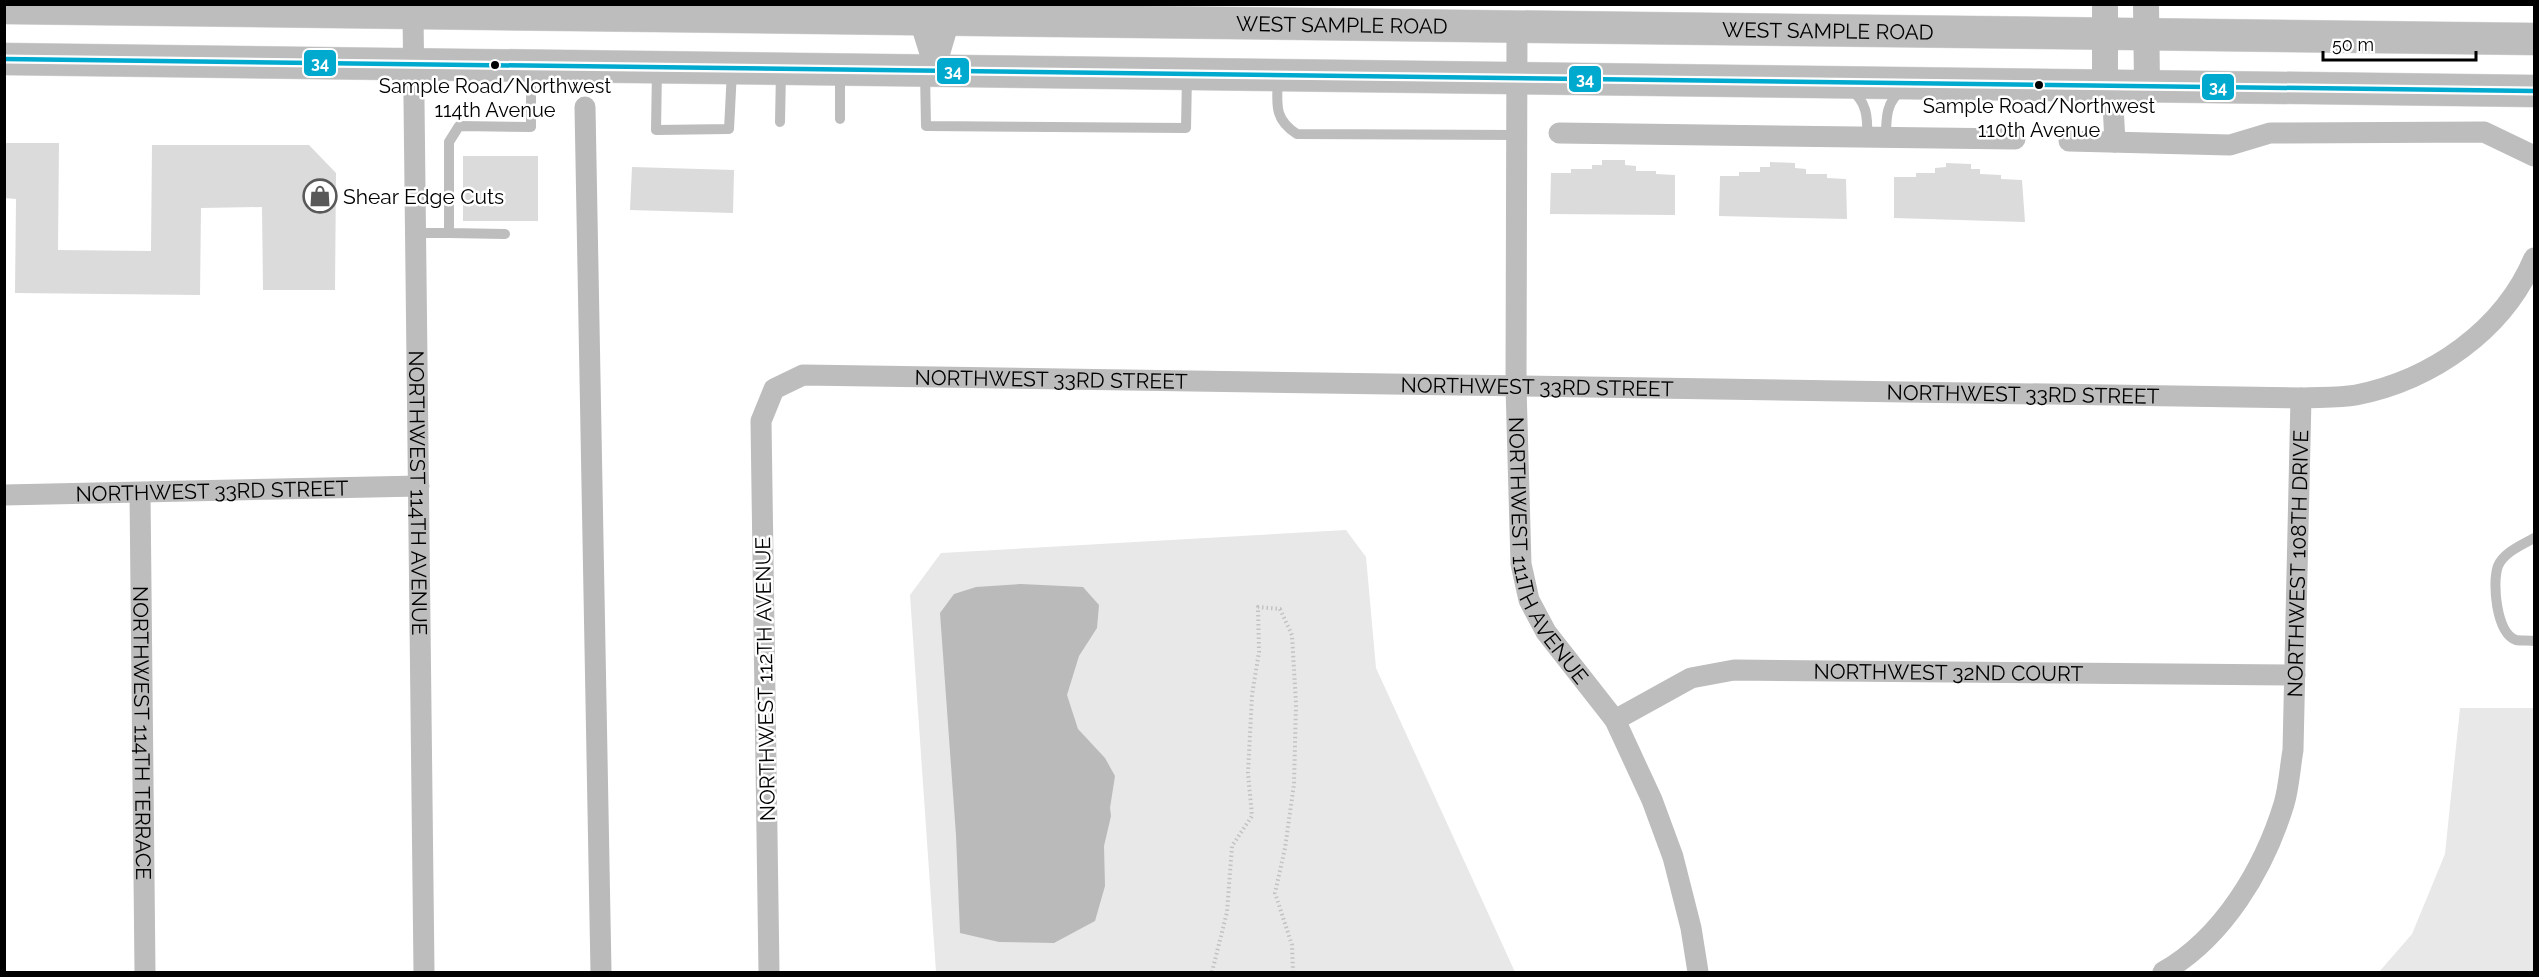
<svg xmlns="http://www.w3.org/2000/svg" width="2539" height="977" viewBox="0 0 2539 977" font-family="Raleway,sans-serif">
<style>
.green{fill:#e8e8e8}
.water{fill:#bababa}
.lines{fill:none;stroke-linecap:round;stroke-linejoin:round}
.canal{stroke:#bababa;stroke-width:21}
.building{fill:#dbdbdb}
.primary-casing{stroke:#dbdbdb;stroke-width:33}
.path{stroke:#c2c2c2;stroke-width:4;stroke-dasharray:1.5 3;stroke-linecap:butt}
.service{stroke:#bdbdbd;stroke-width:10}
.minor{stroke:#bdbdbd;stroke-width:21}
.tertiary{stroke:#bdbdbd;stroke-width:26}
.primary{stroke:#bdbdbd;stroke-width:32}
.bus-1-casing{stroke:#fff;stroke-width:9}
.bus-1{stroke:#00a9ce;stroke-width:4.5}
.bus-dot{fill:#000;stroke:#fff;stroke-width:2}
.labels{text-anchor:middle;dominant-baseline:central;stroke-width:5;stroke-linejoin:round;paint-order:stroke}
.bus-label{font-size:20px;fill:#000;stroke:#fff}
.street-label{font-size:21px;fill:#000;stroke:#fff}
.poi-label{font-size:21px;fill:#000;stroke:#fff;text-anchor:start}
.line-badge{stroke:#fff;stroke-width:2}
.badge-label{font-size:16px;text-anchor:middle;font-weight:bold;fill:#fff}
</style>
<rect width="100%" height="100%" fill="#fff"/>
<g class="green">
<path d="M1346 530 1366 557 1376 668 1515 972H936L910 595 941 553Z"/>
<path d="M2460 708H2534V972H2379L2412 934 2445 854Z"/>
</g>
<path class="water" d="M1021 584 1083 587 1099 605 1097 628 1079 656 1067 695 1078 729 1105 758 1115 776 1110 808 1111 816 1104 846 1105 886 1095 921 1054 943 999 942 960 933 956 835 940 613 954 594 976 587Z"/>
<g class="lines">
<path class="canal" d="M585 107 601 972"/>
</g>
<g class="building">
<path d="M4 143H59L58 250 151 251 152 145H309L336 173 335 290H263L262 207 201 208 200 295 15 293 16 199 4 198Z"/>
<rect x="463" y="156" width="75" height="65"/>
<path d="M1602 160H1625V165L1636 166V171H1656V174L1675 175V215L1550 214 1551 173H1571V169H1592V165H1602Z"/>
<path d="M1770 162 1795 163V168L1806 169V174H1827V178L1846 179 1847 219 1719 216 1720 176H1739V172H1760V167H1770Z"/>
<path d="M1946 163 1971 164V169H1980V174L2001 175V179L2022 180 2025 222 1894 218V177H1916V173H1935V168L1946 167Z"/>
<path d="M632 167 734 170 733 213 630 210Z"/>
</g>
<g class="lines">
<defs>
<g id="primary">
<path id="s8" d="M4 8 2534 39"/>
<path d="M4 59 2534 91"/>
</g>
</defs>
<use href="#primary" class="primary-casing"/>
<path class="path" d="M1212 972 1227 912 1232 846 1252 816 1248 773 1252 695 1259 652 1258 607 1280 609 1292 635 1296 704 1294 784 1285 848 1275 893 1292 945 1293 972"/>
<g class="service">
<path d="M657 69 656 130 729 129 732 71"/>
<path d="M840 72V119"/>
<path d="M925 73 926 126 1186 128 1187 75"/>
<path d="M1278 77C1277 103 1273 119 1297 134L1517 135"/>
<path d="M1849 89C1867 100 1868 118 1867 137"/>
<path d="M780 122 781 71"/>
<path d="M1886 137C1886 119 1886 100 1903 90"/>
<path d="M416 233H449"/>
<path d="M505 234 449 233V142L459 126 531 127V68"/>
<path d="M2534 538C2522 545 2504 552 2498 566 2492 582 2496 633 2516 640 2521 641 2529 640 2534 641"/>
</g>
<g class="minor">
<path d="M919 8V18L935 69"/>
<path id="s1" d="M413 13 424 972"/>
<path id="s2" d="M1517 28 1516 387 1521 564 1529 600 1546 632 1615 720 1652 800 1673 857 1691 928 1698 972"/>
<path d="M935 69 950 18V9"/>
<path d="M2105 86 2113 105 2115 142"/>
<path d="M1559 133 2015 139"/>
<path d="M2069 141 2230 145 2270 133 2484 132 2534 156"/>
<path id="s3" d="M140 493 145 972"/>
<path id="s4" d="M4 495 419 486"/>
<path id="s5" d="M1615 720 1691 678 1734 670 2295 675"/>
<path id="s6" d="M769 972 761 421 774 389 803 375 2301 398"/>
<path id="s7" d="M2163 972C2223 938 2264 869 2284 804 2289 787 2290 767 2293 750L2301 398C2319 397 2339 398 2356 395 2432 380 2504 330 2534 258"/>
</g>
<g class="tertiary">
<path d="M2105 4V86"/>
<path d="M2146 4 2147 85"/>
</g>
<use href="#primary" class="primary"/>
<defs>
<path id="bus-1" d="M4 59 2534 91"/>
</defs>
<use href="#bus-1" class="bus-1-casing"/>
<use href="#bus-1" class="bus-1"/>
</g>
<defs>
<symbol id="shop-ring" viewBox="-11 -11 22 22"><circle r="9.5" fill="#fff" stroke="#595959" stroke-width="1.5"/><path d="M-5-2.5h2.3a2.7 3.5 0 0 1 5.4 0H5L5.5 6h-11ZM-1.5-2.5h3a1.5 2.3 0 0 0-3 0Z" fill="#595959"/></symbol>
</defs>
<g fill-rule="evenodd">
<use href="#shop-ring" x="301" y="177" width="38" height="38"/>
</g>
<g class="bus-dot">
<circle cx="495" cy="65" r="5"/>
<circle cx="2039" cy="85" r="5"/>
</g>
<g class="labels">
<g class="bus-label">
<text x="495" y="86">Sample Road/Northwest<tspan x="495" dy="24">114th Avenue</tspan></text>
<text x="2039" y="106">Sample Road/Northwest<tspan x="2039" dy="24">110th Avenue</tspan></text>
</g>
<g class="street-label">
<text stroke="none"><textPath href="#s8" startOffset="1338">WEST SAMPLE ROAD</textPath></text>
<text stroke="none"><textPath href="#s8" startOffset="1824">WEST SAMPLE ROAD</textPath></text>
<text stroke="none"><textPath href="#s6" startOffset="866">NORTHWEST 33RD STREET</textPath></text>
<text stroke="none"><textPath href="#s6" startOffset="1352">NORTHWEST 33RD STREET</textPath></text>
<text stroke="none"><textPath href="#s6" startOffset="1838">NORTHWEST 33RD STREET</textPath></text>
<text stroke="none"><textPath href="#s4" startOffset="208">NORTHWEST 33RD STREET</textPath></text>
<text stroke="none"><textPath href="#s1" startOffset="480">NORTHWEST 114TH AVENUE</textPath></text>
<text stroke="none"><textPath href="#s2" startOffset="530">NORTHWEST 111TH AVENUE</textPath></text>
<text stroke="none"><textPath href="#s7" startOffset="453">NORTHWEST 108TH DRIVE</textPath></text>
<text stroke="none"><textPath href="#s5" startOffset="345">NORTHWEST 32ND COURT</textPath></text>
<text transform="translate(765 679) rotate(-91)">NORTHWEST 112TH AVENUE</text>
<text stroke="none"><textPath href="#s3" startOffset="240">NORTHWEST 114TH TERRACE</textPath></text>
</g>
<g class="poi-label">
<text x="343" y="196">Shear Edge Cuts</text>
</g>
</g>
<g class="line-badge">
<rect x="303" y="49" width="34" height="28" rx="6" fill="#00a9ce"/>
<rect x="936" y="57" width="34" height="28" rx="6" fill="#00a9ce"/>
<rect x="1568" y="65" width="34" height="28" rx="6" fill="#00a9ce"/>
<rect x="2201" y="73" width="34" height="28" rx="6" fill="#00a9ce"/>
</g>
<g class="badge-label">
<text x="320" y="69">34</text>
<text x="953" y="77">34</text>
<text x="1585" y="85">34</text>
<text x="2218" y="93">34</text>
</g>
<rect width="2539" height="977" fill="none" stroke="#000000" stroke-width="12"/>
<path d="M2323 51v9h153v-9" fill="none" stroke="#000000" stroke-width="3"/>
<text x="2332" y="51" font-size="18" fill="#000000" stroke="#ffffff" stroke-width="4.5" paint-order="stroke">50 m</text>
</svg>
